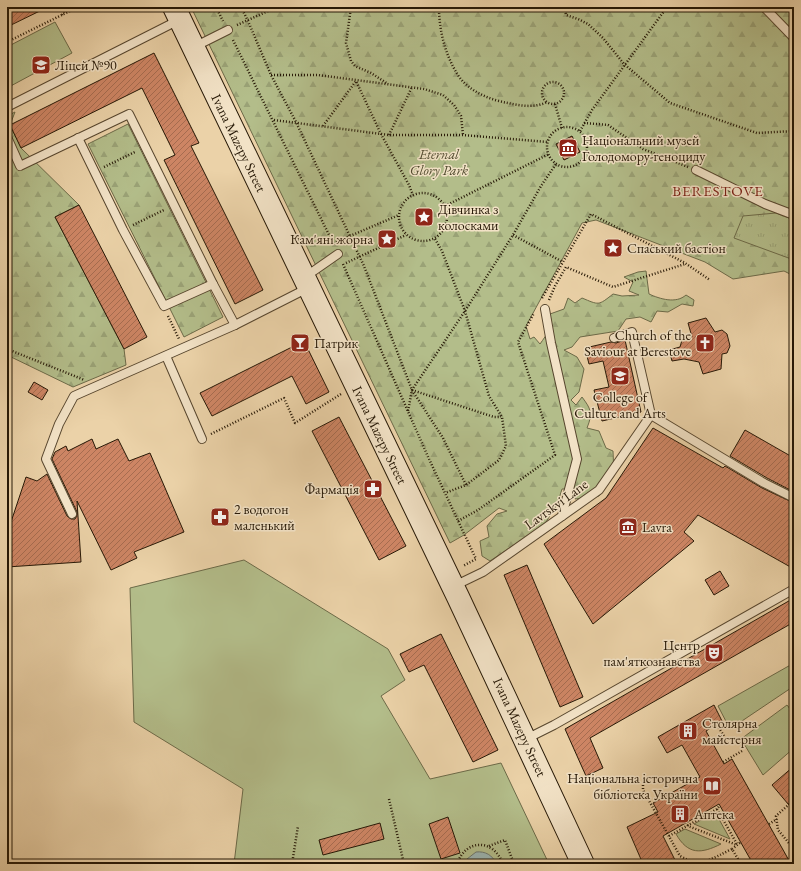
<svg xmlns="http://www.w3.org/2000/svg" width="801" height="871" viewBox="0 0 801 871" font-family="'EB Garamond',serif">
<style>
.green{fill:#b3bd8a;stroke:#6c6a48}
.forest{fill:url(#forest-firs);stroke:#6c6a48}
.park{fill:url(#park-tufts);stroke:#6c6a48}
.water{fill:#9cb5b2;stroke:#6d766d}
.building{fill:url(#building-hatch);stroke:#261806}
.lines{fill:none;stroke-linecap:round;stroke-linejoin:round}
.service-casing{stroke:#57462e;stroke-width:10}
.secondary-casing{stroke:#261806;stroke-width:24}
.path{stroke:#261806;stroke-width:2.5;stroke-dasharray:1 2;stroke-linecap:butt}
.service{stroke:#f2e2c6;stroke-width:8}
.secondary{stroke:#f2e2c6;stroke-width:22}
.labels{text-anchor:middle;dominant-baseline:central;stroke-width:3;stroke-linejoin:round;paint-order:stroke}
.poi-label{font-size:14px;fill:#261806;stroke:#f2e2c6;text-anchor:start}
.street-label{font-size:14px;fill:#261806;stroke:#f2e2c6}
.park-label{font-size:14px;font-style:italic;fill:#504a2e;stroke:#f2e2c6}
.neighbourhood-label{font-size:15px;letter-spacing:1px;fill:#7a1f14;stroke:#f2e2c6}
</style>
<defs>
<pattern id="forest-firs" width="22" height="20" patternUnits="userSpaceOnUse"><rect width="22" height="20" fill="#b3bd8a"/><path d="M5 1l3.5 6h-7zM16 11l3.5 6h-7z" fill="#9aa276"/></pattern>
<pattern id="park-tufts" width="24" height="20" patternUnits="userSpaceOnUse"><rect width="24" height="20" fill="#b3bd8a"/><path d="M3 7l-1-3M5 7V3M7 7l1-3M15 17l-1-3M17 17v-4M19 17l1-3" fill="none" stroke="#9aa276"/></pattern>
<pattern id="building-hatch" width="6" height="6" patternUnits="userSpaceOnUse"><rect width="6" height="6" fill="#cd8564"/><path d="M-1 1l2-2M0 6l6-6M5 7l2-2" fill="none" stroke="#a66c50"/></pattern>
</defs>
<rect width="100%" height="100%" fill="#ebd2a8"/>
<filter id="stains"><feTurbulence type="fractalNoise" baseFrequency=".005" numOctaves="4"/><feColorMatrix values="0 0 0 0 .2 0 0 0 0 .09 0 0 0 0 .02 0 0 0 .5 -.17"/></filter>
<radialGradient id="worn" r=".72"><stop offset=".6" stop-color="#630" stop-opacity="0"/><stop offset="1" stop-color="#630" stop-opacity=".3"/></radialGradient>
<g class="green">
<path d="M55 22 72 53 7 88V47Z"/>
<path d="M244 560 388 649 405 680 381 696 430 779 501 763 549 864H234L243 789 134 722 130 588Z"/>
<path d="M794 663V686L730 729 718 706Z"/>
<path d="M787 705 794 714V748L763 775 741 739Z"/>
<path d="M715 812 730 839 694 824Z"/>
<path d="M685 829 721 844C701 854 688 855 676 834Z"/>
</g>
<g class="forest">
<path d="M191 7H794V276L784 271 733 279 705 262 596 220 582 223 526 326 530 339 534 337 540 344C547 334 553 327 550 314L564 309 568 298 575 303 582 298C599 305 598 306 613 294L622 296 639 295 629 291 633 282 624 277 638 272 646 271 649 294C660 299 676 304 686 295L694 300 693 306 682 304 668 312 657 311 651 322 640 317 626 319 618 331 580 337 572 347 564 350 577 357 584 369 579 392 571 400 576 405 582 397C591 409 593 413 587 428L599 431 606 448 613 451 614 476 599 496 575 499 574 489H562L557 505 544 525 490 561 482 556 480 541 489 537 487 526 497 514 507 511 499 508 464 535 450 543Z"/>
<path d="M15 112 10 125 21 148 79 205 55 217 124 349 126 365 73 387 7 355V116Z"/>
<path d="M128 124 223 317 184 337 88 144Z"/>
</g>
<path class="park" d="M776 213 794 220V260L734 238 743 216Z"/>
<path class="water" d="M476 852C485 851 493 855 496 864H465L467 859Z"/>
<g class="building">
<path d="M7 7H48L7 27Z"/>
<path d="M154 53 199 143 191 146 263 290 235 304 164 160 175 155 142 88 21 148 10 125Z"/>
<path d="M572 136 580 152 564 160 556 144Z"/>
<path d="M79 205 147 337 124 349 55 217Z"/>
<path d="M706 318 715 332 722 330 727 334 730 346 727 353 722 354 721 369 703 374 699 362 684 359 672 361 669 350 680 347 682 340 692 337 688 323Z"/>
<path d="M625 340 641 412 602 421 594 390 609 387 603 361 589 364 585 348 611 342 616 343Z"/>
<path d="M304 341 329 392 306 404 292 376 212 416 200 393Z"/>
<path d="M34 382 48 390 42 400 28 392Z"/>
<path d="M339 417 406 546 379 560 312 431Z"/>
<path d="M653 428 723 468 725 466 762 488 794 503V569L698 515 684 532 694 541 593 624 544 544 606 498Z"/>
<path d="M745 430 794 458V492L767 478 730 456Z"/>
<path d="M92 439 96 449 118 439 129 461 150 453 184 532 134 552 137 558 111 570 77 501 81 562 7 567V534L26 477 37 481 47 474 67 516 71 519H75L77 515V512L52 459 55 452 66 446 68 451Z"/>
<path d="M527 565 583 697 560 707 504 575Z"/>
<path d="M720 571 729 586 714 595 705 580Z"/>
<path d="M794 598V622L590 738 603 768 586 776 565 729Z"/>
<path d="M441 634 498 750 473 762 424 665 409 672 400 654Z"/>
<path d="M714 705 722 721 706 731 724 764 732 759 791 864H753L719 804 663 836 677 864H643L627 827 658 812 653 803 700 777 682 745 667 753 658 737Z"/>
<path d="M794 766V811L772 785Z"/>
<path d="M448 817 460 853 441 859 429 824Z"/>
<path d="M380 823 384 839 323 855 319 840Z"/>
</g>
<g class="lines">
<defs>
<g id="service">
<path d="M764 7 794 38"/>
<path d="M194 47 228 30"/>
<path d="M7 107 179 20"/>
<path d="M7 137 20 166 129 114 213 284 235 325"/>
<path d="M78 138 123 230 164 306 213 284"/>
<path d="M696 170 765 204 794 215"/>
<path d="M305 277 338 254"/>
<path d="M545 309 551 343 577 459 562 516"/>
<path d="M614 338 632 332 651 415"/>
<path d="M166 356 202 439"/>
<path d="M651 415 764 483 794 498"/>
<path d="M72 514 46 459 59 424 74 396 235 325 308 288"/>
<path d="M454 586 483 572 599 490 651 415"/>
<path d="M526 739 554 725 794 589"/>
</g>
<path id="secondary" d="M174 7 458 597 583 864"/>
</defs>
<use href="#service" class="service-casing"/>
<use href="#secondary" class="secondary-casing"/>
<g class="path">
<path d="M216 7 223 21"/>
<path d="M241 7 248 21 271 75 296 122 364 266 412 390 443 438 466 485"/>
<path d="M351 7 346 43 351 61 355 66 371 73 388 84"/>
<path d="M439 7C439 30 445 55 458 75 468 91 490 100 508 103 521 106 535 108 547 102"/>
<path d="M565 7 566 15 578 19 588 24 603 38 624 64 670 103 757 133 794 131"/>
<path d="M62 15 66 7"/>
<path d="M237 25 277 7"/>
<path d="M233 40 334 245"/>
<path d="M7 42 78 7"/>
<path d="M271 75H318L424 89 443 95 454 105 461 116 463 135"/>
<circle cx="553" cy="93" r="11"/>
<path d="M555 104 562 128"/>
<path d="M274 120 389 135H463L548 142"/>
<path d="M584 123 608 125 643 149 688 167"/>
<path d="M323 126 356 81 381 134 409 185 413 195"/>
<circle cx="567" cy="147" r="20"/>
<path d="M580 131 592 110 667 7"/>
<path d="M389 135 412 87"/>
<path d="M104 167 135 152"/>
<circle cx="423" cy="217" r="24"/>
<path d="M445 206 549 154"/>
<path d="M133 225 164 210"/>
<path d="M513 235 563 262"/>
<path d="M435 239 442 251 465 311 489 396 502 417 506 446 499 460 466 485 445 493"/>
<path d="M336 242 399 215"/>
<path d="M346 263 406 235"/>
<path d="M343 264 429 459 476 559 463 566"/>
<path d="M542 298 591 214 685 263 710 280"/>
<path d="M549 300 555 286 566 267 613 287 685 264"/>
<path d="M168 316 179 339"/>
<path d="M7 349 82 379 84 380"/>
<path d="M412 390 494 417H501"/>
<path d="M408 411 412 390 465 311 513 235 541 186 556 164"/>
<path d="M211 434 284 398 295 423 341 394"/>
<path d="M458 521 478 510 555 455 520 348 518 342 534 313"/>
<path d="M717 725 726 739"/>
<path d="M723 762 742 751"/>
<path d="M643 785V790L680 856C701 868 713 858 732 849L741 864"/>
<path d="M389 799 404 864"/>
<path d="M794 800 776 816 778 830 794 849"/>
<path d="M717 809 737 844"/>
<path d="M687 822 688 826 737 845"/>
<path d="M769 824 777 819"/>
<path d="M669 836 717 809 720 805"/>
<path d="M489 846 505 840 514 864"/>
<path d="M732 849 741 842"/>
<path d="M292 864 298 826"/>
<path d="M457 864C466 838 494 839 503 864"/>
<path d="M699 864 705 862"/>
</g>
<use href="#service" class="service"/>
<use href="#secondary" class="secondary"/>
</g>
<defs>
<symbol id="school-square" viewBox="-11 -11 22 22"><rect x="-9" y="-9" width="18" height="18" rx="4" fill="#8f2418" stroke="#f2e2c6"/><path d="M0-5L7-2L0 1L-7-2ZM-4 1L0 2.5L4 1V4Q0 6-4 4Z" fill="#fff"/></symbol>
<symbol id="museum-square" viewBox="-11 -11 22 22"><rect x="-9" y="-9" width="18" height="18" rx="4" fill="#8f2418" stroke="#f2e2c6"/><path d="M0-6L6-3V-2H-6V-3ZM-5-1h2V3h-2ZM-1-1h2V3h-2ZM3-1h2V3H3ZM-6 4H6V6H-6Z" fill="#fff"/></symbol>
<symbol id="sight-square" viewBox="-11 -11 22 22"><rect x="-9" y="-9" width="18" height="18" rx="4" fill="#8f2418" stroke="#f2e2c6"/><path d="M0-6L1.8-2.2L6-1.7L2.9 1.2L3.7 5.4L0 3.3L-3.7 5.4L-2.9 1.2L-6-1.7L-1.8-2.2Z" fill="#fff"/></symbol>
<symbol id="bar-square" viewBox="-11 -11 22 22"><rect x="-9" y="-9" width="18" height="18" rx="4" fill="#8f2418" stroke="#f2e2c6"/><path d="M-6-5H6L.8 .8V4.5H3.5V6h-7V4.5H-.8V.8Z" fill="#fff"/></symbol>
<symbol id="church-square" viewBox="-11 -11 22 22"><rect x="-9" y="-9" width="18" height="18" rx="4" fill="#8f2418" stroke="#f2e2c6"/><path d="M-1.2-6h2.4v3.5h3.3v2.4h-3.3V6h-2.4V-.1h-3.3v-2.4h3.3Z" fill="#fff"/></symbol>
<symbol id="university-square" viewBox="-11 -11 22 22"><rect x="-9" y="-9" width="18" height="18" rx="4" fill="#8f2418" stroke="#f2e2c6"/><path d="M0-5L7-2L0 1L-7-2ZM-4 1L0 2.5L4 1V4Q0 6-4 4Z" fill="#fff"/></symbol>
<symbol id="pharmacy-square" viewBox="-11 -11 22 22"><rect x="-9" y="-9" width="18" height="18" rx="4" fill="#8f2418" stroke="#f2e2c6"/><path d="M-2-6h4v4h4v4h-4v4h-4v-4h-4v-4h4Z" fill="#fff"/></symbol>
<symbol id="theatre-square" viewBox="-11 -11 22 22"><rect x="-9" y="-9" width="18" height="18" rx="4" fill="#8f2418" stroke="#f2e2c6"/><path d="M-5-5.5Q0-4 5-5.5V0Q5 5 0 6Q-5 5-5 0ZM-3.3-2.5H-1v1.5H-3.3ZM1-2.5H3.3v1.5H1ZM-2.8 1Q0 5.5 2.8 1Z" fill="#fff"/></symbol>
<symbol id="building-square" viewBox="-11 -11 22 22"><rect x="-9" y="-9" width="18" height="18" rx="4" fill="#8f2418" stroke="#f2e2c6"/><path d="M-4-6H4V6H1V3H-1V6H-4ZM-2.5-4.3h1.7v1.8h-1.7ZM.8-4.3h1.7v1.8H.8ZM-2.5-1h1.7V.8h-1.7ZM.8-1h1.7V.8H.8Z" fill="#fff"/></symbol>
<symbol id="library-square" viewBox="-11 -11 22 22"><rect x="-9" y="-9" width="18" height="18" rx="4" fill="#8f2418" stroke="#f2e2c6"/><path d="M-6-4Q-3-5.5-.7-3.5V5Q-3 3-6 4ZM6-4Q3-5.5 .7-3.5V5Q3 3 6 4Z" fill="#fff"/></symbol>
</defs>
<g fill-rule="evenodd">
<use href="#school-square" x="30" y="54" width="22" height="22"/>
<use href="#museum-square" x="557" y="137" width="22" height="22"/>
<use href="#sight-square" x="413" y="206" width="22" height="22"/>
<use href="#sight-square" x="376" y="228" width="22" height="22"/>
<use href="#sight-square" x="602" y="237" width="22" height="22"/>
<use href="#bar-square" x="289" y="332" width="22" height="22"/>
<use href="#church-square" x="694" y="332" width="22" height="22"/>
<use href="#university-square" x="609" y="365" width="22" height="22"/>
<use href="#pharmacy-square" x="362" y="478" width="22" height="22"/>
<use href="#pharmacy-square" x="209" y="506" width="22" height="22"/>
<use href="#museum-square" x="617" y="516" width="22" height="22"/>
<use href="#theatre-square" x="703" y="642" width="22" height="22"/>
<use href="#building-square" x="677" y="720" width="22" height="22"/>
<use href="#library-square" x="701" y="775" width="22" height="22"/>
<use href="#building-square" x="669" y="803" width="22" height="22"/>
</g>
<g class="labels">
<g class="poi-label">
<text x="55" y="65">Ліцей №90</text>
<text x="582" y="140">Національний музей<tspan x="582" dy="16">Голодомору-геноциду</tspan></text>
<text x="438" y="209">Дівчинка з<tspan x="438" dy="16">колосками</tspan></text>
<text x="373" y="239" text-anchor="end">Кам'яні жорна</text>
<text x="627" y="248">Спаський бастіон</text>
<text x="691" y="335" text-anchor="end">Church of the<tspan x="691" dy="16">Saviour at Berestove</tspan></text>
<text x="314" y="343">Патрик</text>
<text x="620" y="397" text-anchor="middle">College of<tspan x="620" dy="16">Culture and Arts</tspan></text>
<text x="359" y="489" text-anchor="end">Фармація</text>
<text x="234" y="509">2 водогон<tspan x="234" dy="16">маленький</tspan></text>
<text x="642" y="527">Lavra</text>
<text x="700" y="645" text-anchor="end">Центр<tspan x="700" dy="16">пам'яткознавства</tspan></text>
<text x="702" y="723">Столярна<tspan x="702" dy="16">майстерня</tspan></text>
<text x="698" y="778" text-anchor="end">Національна історична<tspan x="698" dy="16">бібліотека України</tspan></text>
<text x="694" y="814">Аптека</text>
</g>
<g class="street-label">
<text transform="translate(239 143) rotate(64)">Ivana Mazepy Street</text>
<text transform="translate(380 435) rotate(64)">Ivana Mazepy Street</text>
<text transform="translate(556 504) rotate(-36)">Lavrskyi Lane</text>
<text transform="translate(520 727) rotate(65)">Ivana Mazepy Street</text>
</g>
<g class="park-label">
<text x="439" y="154">Eternal<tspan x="439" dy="16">Glory Park</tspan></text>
</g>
<g class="neighbourhood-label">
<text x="718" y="190">BERESTOVE</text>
</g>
</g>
<rect width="801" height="871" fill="none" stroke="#ebd2a8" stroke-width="24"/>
<rect x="8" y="8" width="785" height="855" fill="none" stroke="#261806" stroke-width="2"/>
<rect x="12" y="12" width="777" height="847" fill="none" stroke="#261806"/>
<rect width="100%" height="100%" filter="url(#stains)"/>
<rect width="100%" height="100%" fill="url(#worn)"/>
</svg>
